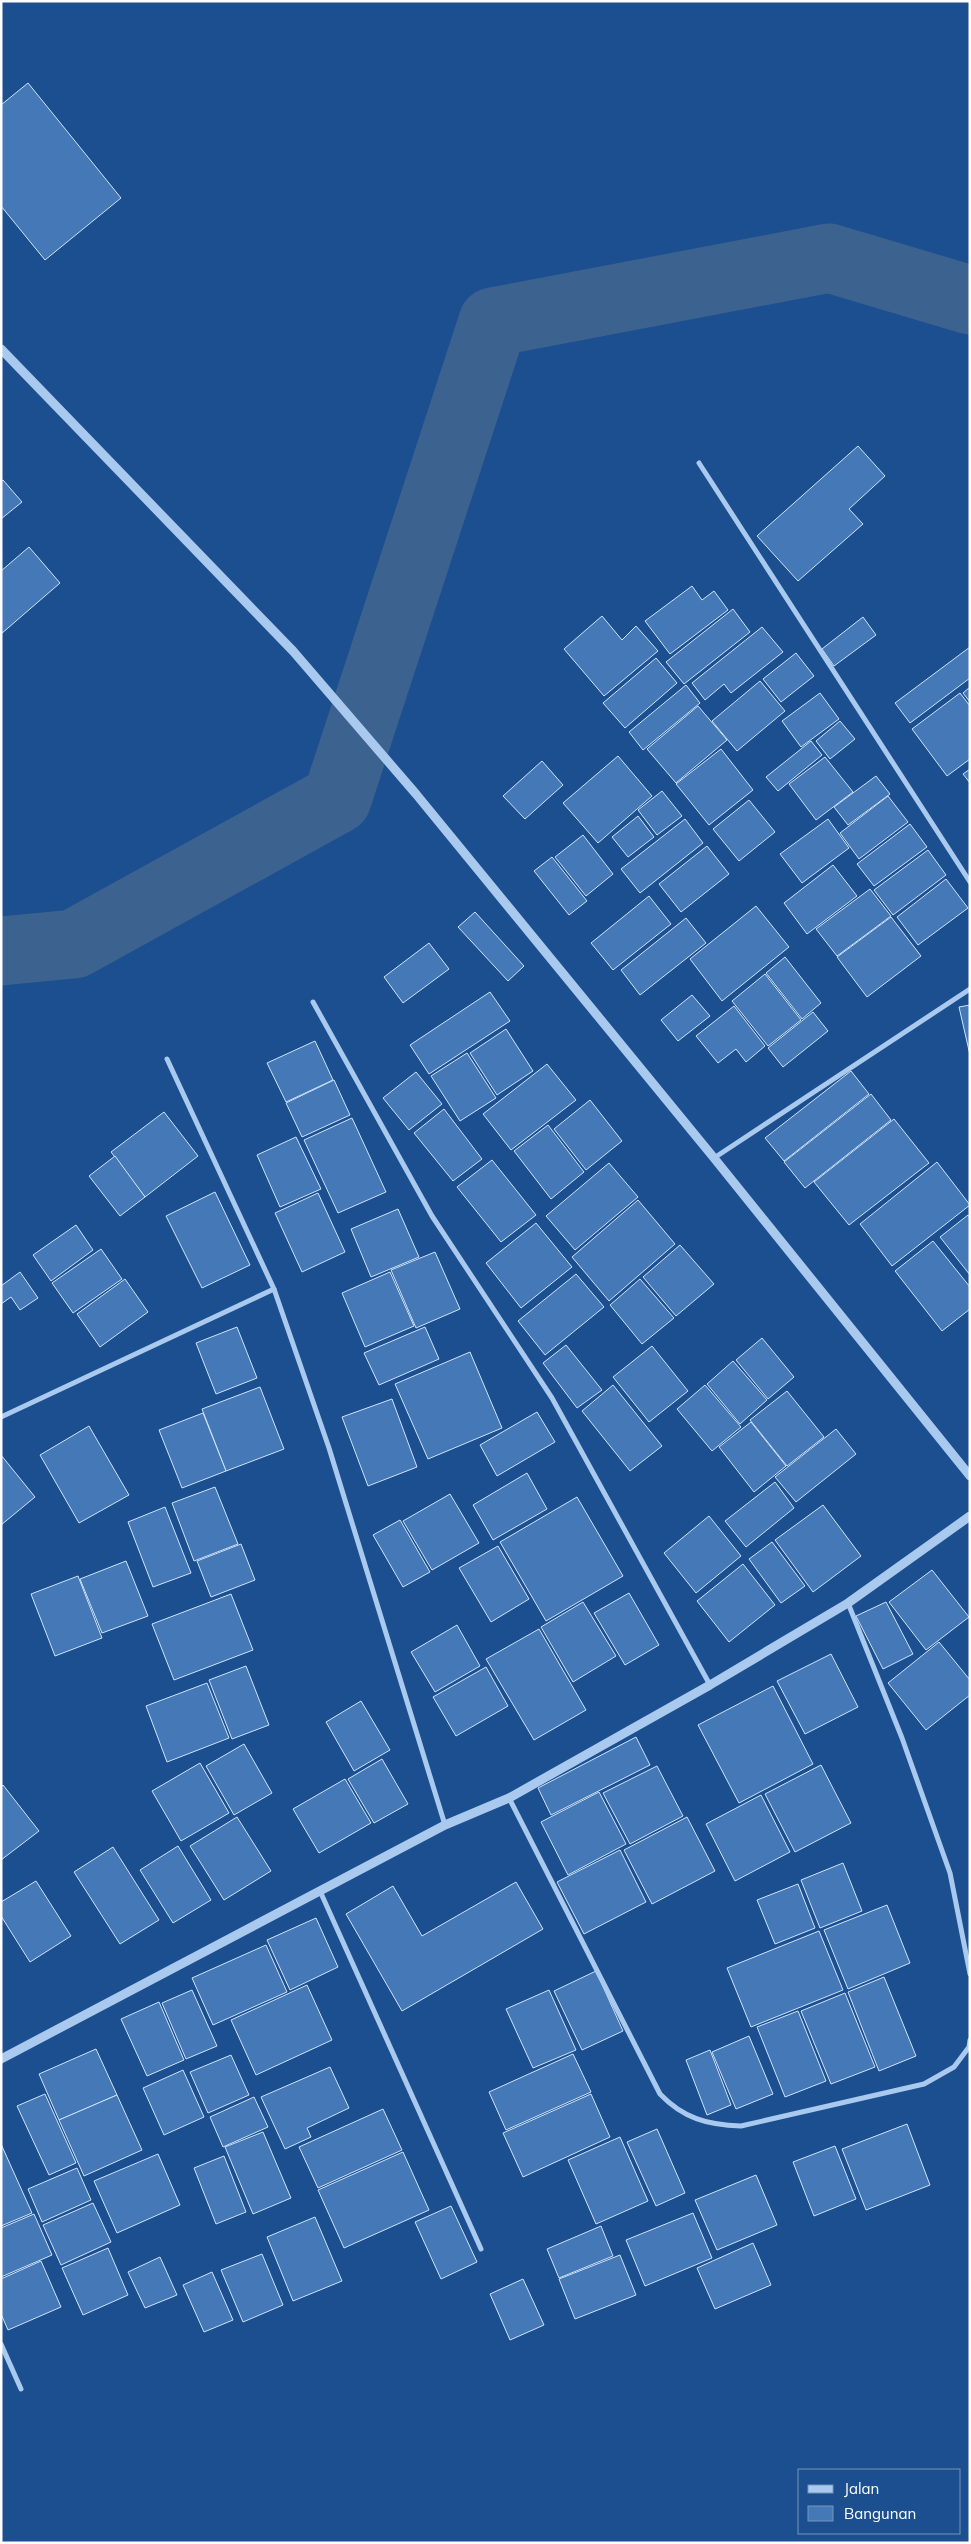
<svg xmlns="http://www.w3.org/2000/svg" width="971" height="2544" viewBox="0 0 971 2544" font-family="Mulish,sans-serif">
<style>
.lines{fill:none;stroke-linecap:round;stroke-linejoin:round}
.river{stroke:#3c6290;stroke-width:69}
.building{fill:#4478b7;stroke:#cfe3fa}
.minor{stroke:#a9c9ee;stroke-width:5}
.tertiary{stroke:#a9c9ee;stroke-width:9}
</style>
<rect width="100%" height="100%" fill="#1b4f8f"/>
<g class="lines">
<path class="river" d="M1 951 74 944 337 799 493 322 829 258 970 300"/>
</g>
<g class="building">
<path d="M28 83 121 198 45 260 1 206V105Z"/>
<path d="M858 446 885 476 849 509 863 524 798 581 757 536Z"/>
<path d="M3 480 22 502 1 519V481Z"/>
<path d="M29 547 60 583 1 634V571Z"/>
<path d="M692 586 702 600 714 591 728 610 670 654 645 621Z"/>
<path d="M733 609 750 632 684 684 666 662Z"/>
<path d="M602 616 622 640 636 626 658 651 604 696 564 649Z"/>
<path d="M863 617 876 635 834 666 822 649Z"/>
<path d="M762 627 783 652 731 693 724 684 705 700 692 683Z"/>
<path d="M970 647V678L910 723 895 703Z"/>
<path d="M796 653 814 676 781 702 763 679Z"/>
<path d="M656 658 677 683 625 728 603 703Z"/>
<path d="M760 681 785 711 737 751 712 721Z"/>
<path d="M686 685 700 703 643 750 629 732Z"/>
<path d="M970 687V702L963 693Z"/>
<path d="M820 693 839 719 801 747 782 721Z"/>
<path d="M960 693 970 706V759L947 776 912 729Z"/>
<path d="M698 706 727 740 676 783 647 749Z"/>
<path d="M840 721 855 739 830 759 816 741Z"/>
<path d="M811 741 822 755 778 791 766 777Z"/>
<path d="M721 749 753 790 709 825 676 784Z"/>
<path d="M618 756 652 796 598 843 563 803Z"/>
<path d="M825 757 853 792 816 820 789 784Z"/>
<path d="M542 761 563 785 525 819 503 796Z"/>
<path d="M970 769V783L963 774Z"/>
<path d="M876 776 890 794 848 825 834 807Z"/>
<path d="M662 791 682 816 657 835 638 810Z"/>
<path d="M888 796 908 822 859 859 840 833Z"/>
<path d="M749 800 775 832 739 861 713 829Z"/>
<path d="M638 816 654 837 628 857 612 837Z"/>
<path d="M685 819 703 843 640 893 621 869Z"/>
<path d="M828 819 849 848 802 883 780 854Z"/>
<path d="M910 824 927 847 874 886 857 864Z"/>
<path d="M583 835 613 874 586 896 555 857Z"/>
<path d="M707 846 729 874 681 912 659 884Z"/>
<path d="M928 850 946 875 893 915 874 890Z"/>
<path d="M552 857 587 901 569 915 534 871Z"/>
<path d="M833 865 857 896 807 934 784 903Z"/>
<path d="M946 879 968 908 918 945 897 917Z"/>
<path d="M870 889 891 916 837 956 816 929Z"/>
<path d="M649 896 671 924 613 970 591 943Z"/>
<path d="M756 906 789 947 722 1001 690 959Z"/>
<path d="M475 912 524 966 508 981 458 927Z"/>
<path d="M891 917 921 956 867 997 837 957Z"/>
<path d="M686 918 706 943 640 995 621 970Z"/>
<path d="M429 943 449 969 403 1003 384 977Z"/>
<path d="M785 957 821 1003 802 1019 766 973Z"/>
<path d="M765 974 801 1020 768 1046 732 1001Z"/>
<path d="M490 992 510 1021 429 1074 410 1045Z"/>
<path d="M692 995 710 1016 678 1041 661 1020Z"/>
<path d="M970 1005V1055L959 1007Z"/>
<path d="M734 1006 765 1046 746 1062 736 1049 718 1063 696 1036Z"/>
<path d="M813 1012 828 1031 783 1067 768 1048Z"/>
<path d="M506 1029 533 1071 497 1095 470 1053Z"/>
<path d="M315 1041 333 1080 286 1102 267 1063Z"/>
<path d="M467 1053 496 1098 460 1121 431 1076Z"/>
<path d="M547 1064 576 1100 511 1150 483 1114Z"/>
<path d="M851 1071 869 1094 784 1161 765 1138Z"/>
<path d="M416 1072 442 1104 409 1130 383 1098Z"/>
<path d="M334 1080 350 1115 302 1137 286 1103Z"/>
<path d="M871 1094 891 1120 805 1188 784 1162Z"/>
<path d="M590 1100 622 1141 586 1170 554 1129Z"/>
<path d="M444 1109 482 1159 453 1181 414 1133Z"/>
<path d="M164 1112 198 1156 145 1197 111 1152Z"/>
<path d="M352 1118 386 1192 338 1213 304 1140Z"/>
<path d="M894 1119 929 1163 849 1225 814 1182Z"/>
<path d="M548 1125 584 1172 551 1199 514 1151Z"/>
<path d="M296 1137 321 1189 280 1207 257 1155Z"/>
<path d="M115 1156 145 1197 120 1216 89 1176Z"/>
<path d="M492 1160 536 1215 501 1242 457 1187Z"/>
<path d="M937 1162 970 1205 892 1266 860 1224Z"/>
<path d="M609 1163 638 1197 575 1250 546 1216Z"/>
<path d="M215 1192 250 1265 202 1288 166 1216Z"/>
<path d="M318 1193 345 1252 302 1272 275 1213Z"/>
<path d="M638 1200 675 1244 609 1301 572 1257Z"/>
<path d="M398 1209 419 1257 371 1277 351 1229Z"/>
<path d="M968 1215 970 1218V1275L940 1237Z"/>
<path d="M536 1223 572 1267 521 1308 486 1263Z"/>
<path d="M76 1225 93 1250 51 1281 33 1255Z"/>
<path d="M933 1241 970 1287V1309L942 1331 895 1271Z"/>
<path d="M680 1245 714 1284 676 1316 643 1277Z"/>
<path d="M101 1249 122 1279 73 1313 52 1283Z"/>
<path d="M435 1252 460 1309 416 1328 391 1270Z"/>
<path d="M20 1272 38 1298 20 1310 11 1297 1 1304V1286Z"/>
<path d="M390 1272 414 1326 365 1347 342 1293Z"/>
<path d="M576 1274 604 1307 545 1355 518 1321Z"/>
<path d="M125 1279 148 1312 100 1347 77 1314Z"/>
<path d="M640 1279 674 1318 642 1344 610 1305Z"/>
<path d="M237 1327 257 1378 216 1394 196 1343Z"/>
<path d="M425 1327 439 1359 379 1385 364 1353Z"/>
<path d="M762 1338 794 1377 768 1399 736 1360Z"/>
<path d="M566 1345 602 1390 577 1408 543 1363Z"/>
<path d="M652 1346 688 1391 649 1422 613 1377Z"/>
<path d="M470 1352 502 1428 428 1459 395 1384Z"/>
<path d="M733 1361 767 1400 740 1424 707 1384Z"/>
<path d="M613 1385 662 1446 630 1471 582 1411Z"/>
<path d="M705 1385 741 1427 712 1451 677 1409Z"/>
<path d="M260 1387 284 1449 226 1471 202 1409Z"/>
<path d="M787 1391 824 1437 787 1466 750 1420Z"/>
<path d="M392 1399 417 1467 368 1486 342 1417Z"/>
<path d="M537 1412 555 1442 497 1476 480 1445Z"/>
<path d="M203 1413 226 1471 182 1488 159 1430Z"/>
<path d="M751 1422 786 1466 754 1492 719 1447Z"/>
<path d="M89 1426 129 1495 79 1523 40 1455Z"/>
<path d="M836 1429 856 1454 796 1502 775 1477Z"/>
<path d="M1 1455 35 1497 1 1525Z"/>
<path d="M527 1473 547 1509 493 1540 473 1505Z"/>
<path d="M775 1482 794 1508 746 1547 725 1521Z"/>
<path d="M215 1487 238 1544 194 1561 172 1503Z"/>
<path d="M450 1494 479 1543 432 1570 403 1521Z"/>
<path d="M577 1497 623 1576 546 1621 500 1542Z"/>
<path d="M823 1505 861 1556 813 1592 775 1540Z"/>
<path d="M165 1507 191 1573 153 1587 128 1522Z"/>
<path d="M709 1516 741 1556 696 1593 664 1553Z"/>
<path d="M400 1520 430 1572 403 1587 373 1535Z"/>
<path d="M772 1542 805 1586 781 1603 749 1559Z"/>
<path d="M241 1544 255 1580 211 1597 197 1561Z"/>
<path d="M498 1546 529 1599 491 1622 459 1568Z"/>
<path d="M126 1561 148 1616 102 1633 80 1579Z"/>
<path d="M743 1564 775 1605 729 1642 697 1601Z"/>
<path d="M932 1570 969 1617 926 1650 889 1602Z"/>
<path d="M78 1576 102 1638 55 1656 31 1594Z"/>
<path d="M629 1593 659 1645 625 1665 594 1613Z"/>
<path d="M231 1594 253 1650 174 1680 152 1624Z"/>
<path d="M583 1602 616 1656 573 1682 541 1627Z"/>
<path d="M886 1602 913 1654 883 1669 856 1616Z"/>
<path d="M457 1625 480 1666 435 1692 411 1652Z"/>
<path d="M539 1629 586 1710 534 1740 486 1659Z"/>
<path d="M939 1642 970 1680V1695L926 1730 888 1683Z"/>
<path d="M831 1654 858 1707 805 1734 777 1681Z"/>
<path d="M246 1666 269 1725 232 1739 209 1680Z"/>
<path d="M486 1667 508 1706 456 1736 433 1697Z"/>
<path d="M207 1683 229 1738 167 1762 146 1706Z"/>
<path d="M773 1686 813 1764 739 1803 698 1725Z"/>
<path d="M361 1701 390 1750 354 1771 326 1722Z"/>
<path d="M636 1737 650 1765 551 1815 538 1788Z"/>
<path d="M244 1744 272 1793 234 1815 206 1766Z"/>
<path d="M382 1759 408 1804 374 1823 348 1779Z"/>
<path d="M200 1763 229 1813 181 1841 152 1791Z"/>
<path d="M821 1765 851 1823 795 1852 765 1794Z"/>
<path d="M657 1766 683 1816 630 1844 603 1793Z"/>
<path d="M345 1779 371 1823 319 1853 293 1809Z"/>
<path d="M3 1785 39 1831 1 1860V1787Z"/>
<path d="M599 1792 626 1844 568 1875 541 1822Z"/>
<path d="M761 1795 790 1852 735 1881 706 1824Z"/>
<path d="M237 1817 271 1871 224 1900 190 1846Z"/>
<path d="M687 1817 715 1871 652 1904 624 1850Z"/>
<path d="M178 1846 211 1900 173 1923 140 1870Z"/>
<path d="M113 1847 159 1920 120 1944 74 1872Z"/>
<path d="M620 1850 646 1902 584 1934 557 1882Z"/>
<path d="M843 1863 862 1911 820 1928 801 1880Z"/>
<path d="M36 1881 71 1936 30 1962 1 1916V1902Z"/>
<path d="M516 1882 543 1929 402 2011 346 1914 393 1886 422 1936Z"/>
<path d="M798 1884 815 1928 775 1944 757 1900Z"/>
<path d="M887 1905 910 1963 848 1989 824 1930Z"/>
<path d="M316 1918 338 1967 290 1990 267 1940Z"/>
<path d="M819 1931 843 1990 751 2027 727 1968Z"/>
<path d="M266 1945 287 1992 213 2025 192 1978Z"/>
<path d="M596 1971 623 2031 582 2050 554 1991Z"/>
<path d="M884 1977 916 2056 879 2071 848 1992Z"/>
<path d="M307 1985 332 2040 256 2075 231 2020Z"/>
<path d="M192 1990 217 2046 186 2059 162 2003Z"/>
<path d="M549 1990 576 2050 533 2068 506 2009Z"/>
<path d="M845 1993 875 2067 831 2084 801 2011Z"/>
<path d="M159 2002 184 2060 147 2076 121 2019Z"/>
<path d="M798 2011 826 2081 785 2097 757 2027Z"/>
<path d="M749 2036 773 2094 736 2109 712 2052Z"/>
<path d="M96 2049 117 2095 59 2120 39 2074Z"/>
<path d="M710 2050 731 2105 707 2115 686 2060Z"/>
<path d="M573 2054 591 2092 506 2130 489 2092Z"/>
<path d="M231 2055 249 2095 208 2113 190 2072Z"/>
<path d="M330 2067 349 2108 307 2128 311 2137 285 2149 261 2097Z"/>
<path d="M183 2070 204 2117 164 2135 143 2088Z"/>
<path d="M45 2094 76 2163 49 2175 17 2106Z"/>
<path d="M591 2094 610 2137 523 2177 503 2133Z"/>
<path d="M117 2095 142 2150 84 2176 59 2120Z"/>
<path d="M254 2097 268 2127 223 2147 210 2117Z"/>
<path d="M383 2109 402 2150 318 2188 299 2147Z"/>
<path d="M907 2124 930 2185 866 2210 842 2149Z"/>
<path d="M657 2129 685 2193 656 2206 627 2142Z"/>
<path d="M263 2132 291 2198 253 2214 225 2147Z"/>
<path d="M620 2137 648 2201 596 2224 568 2160Z"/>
<path d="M1 2144 32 2213 1 2226Z"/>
<path d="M835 2146 856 2199 814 2216 793 2162Z"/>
<path d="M403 2152 429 2210 344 2248 318 2190Z"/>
<path d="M158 2154 180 2205 117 2233 94 2181Z"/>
<path d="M224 2156 246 2212 216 2224 194 2168Z"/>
<path d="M77 2168 91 2200 42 2222 28 2189Z"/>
<path d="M756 2175 777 2225 717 2250 695 2200Z"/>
<path d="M93 2203 111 2242 61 2265 43 2225Z"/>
<path d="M451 2206 477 2262 441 2279 415 2222Z"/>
<path d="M693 2213 712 2258 645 2286 626 2240Z"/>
<path d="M34 2214 52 2255 1 2277V2228Z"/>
<path d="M315 2217 342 2281 293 2301 267 2237Z"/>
<path d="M601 2226 613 2256 559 2278 547 2249Z"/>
<path d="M753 2243 771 2285 715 2309 697 2268Z"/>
<path d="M108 2248 128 2295 83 2315 62 2268Z"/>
<path d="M262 2254 283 2305 243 2322 221 2270Z"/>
<path d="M620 2255 636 2295 575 2319 559 2279Z"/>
<path d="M160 2257 177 2295 145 2308 128 2272Z"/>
<path d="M41 2261 61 2307 8 2330 1 2314V2279Z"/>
<path d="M212 2272 233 2320 204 2332 183 2285Z"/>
<path d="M523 2279 544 2325 510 2340 490 2294Z"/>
</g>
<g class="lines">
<g class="minor">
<path d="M699 463 970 882"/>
<path d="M313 1002 432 1216 552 1398 710 1685"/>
<path d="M167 1059 274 1289 329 1448 445 1825"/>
<path d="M714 1158 970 989"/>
<path d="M1 1417 274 1289"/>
<path d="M848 1603 902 1738 950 1873 970 1974"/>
<path d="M509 1798 660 2094C683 2118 707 2125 741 2126L924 2084 954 2067 969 2047 970 2040"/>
<path d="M320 1891 481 2249"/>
<path d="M1 2344 21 2389"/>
</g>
<g class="tertiary">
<path d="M1 349 293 651 416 794 714 1158 970 1476"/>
<path d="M1 2059 445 1825 509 1798 710 1685 848 1603 970 1516"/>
</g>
</g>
<rect width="971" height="2544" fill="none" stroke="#ffffff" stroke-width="5"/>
<rect x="798" y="2469" width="162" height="65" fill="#1b4f8f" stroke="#7695bc"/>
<rect x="808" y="2485" width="25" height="8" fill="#a9c9ee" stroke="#7695bc"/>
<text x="844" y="2494" font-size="15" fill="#ffffff">Jalan</text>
<rect x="808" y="2506" width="25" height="15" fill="#4478b7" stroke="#7695bc"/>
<text x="844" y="2519" font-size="15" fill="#ffffff">Bangunan</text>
</svg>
